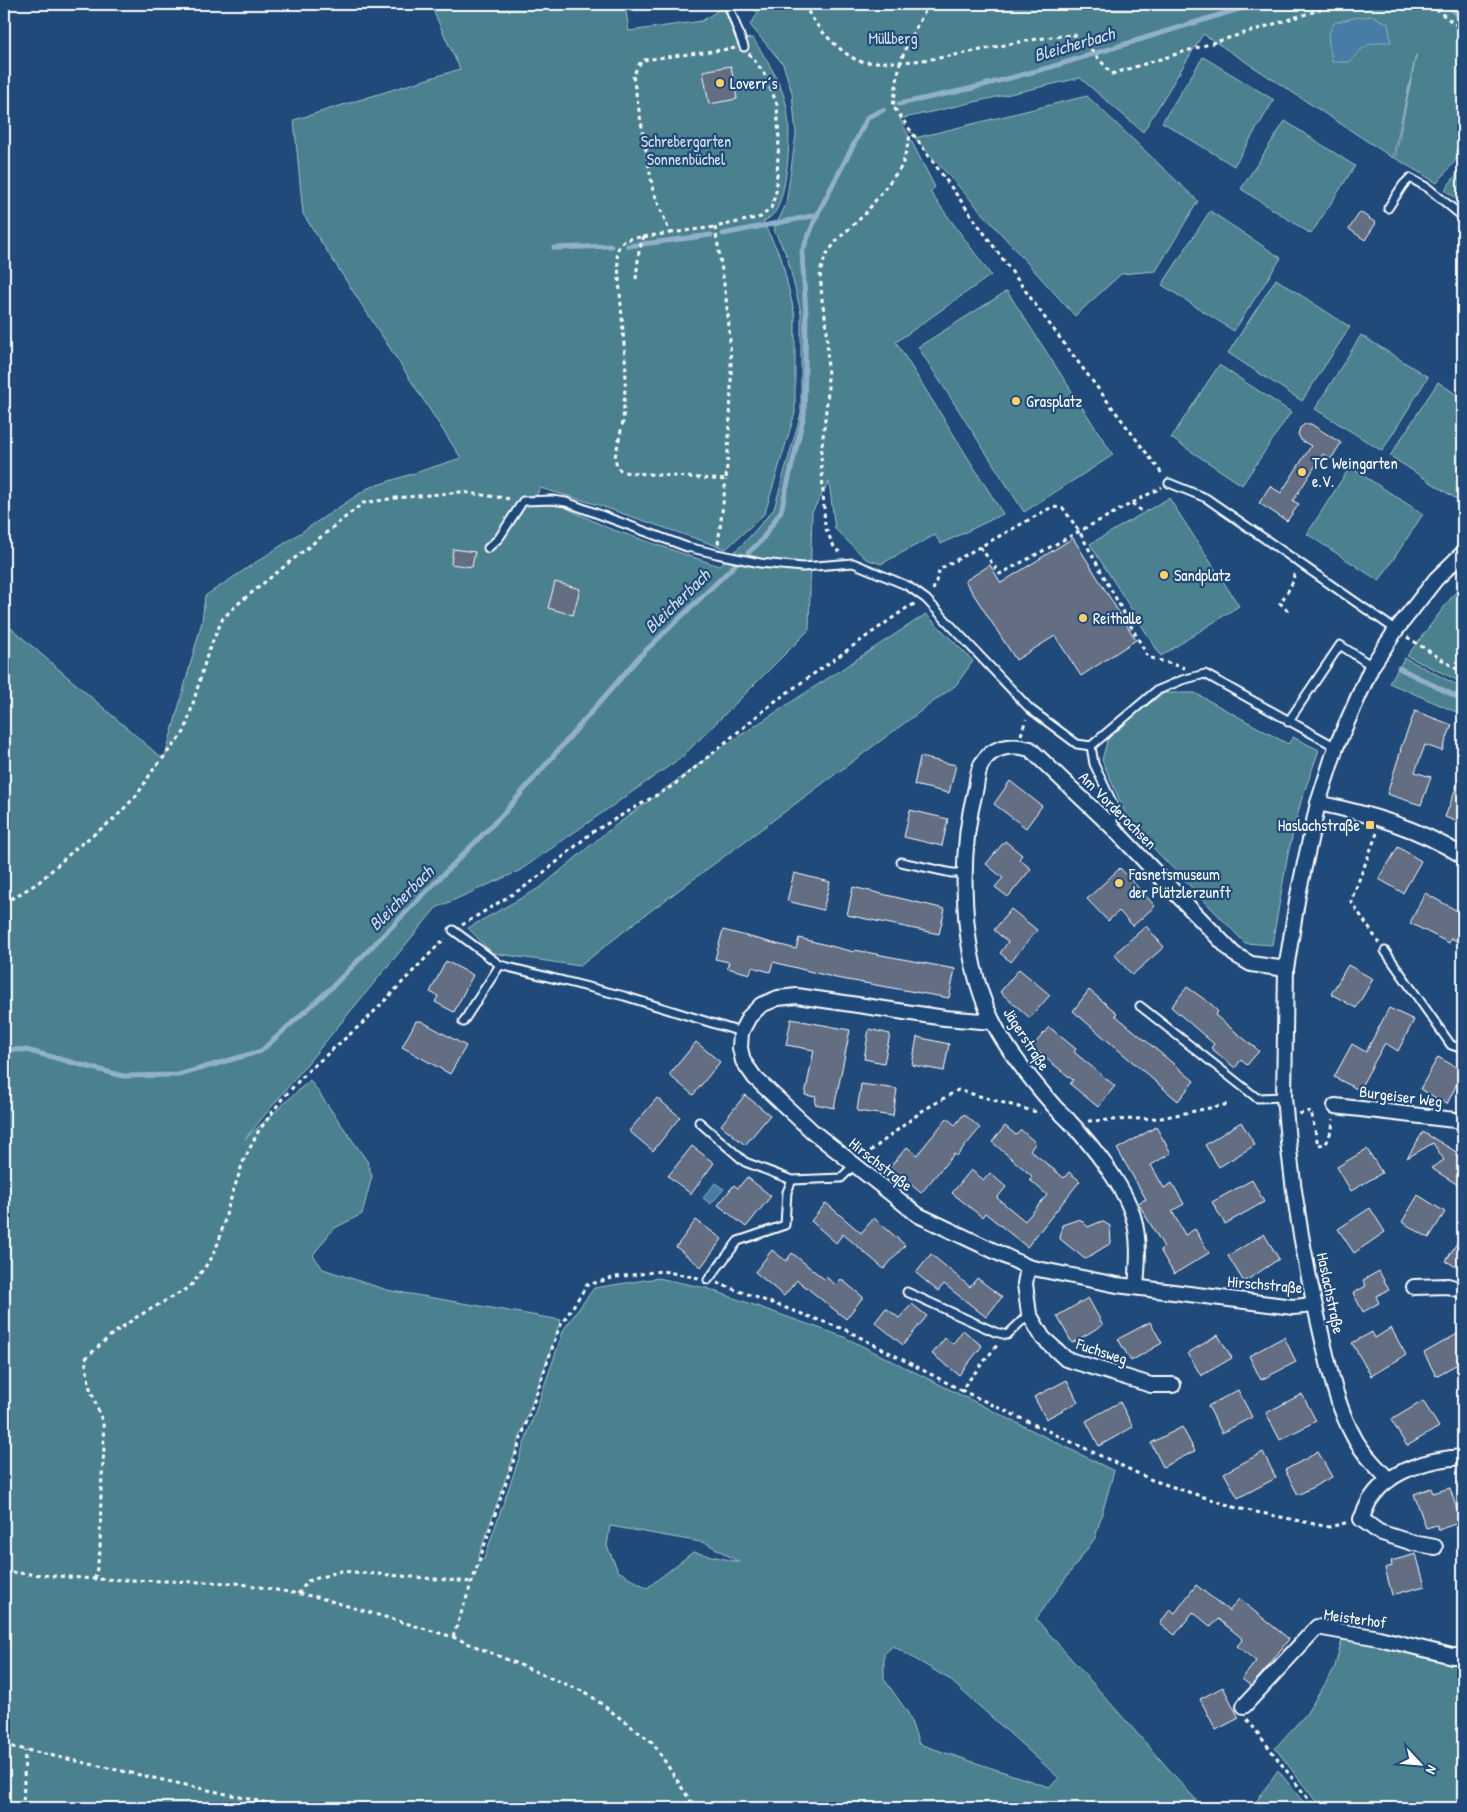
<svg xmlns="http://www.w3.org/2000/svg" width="1467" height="1812" viewBox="0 0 1467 1812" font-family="'Patrick Hand',sans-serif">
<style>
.green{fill:#4c818f;stroke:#a6c0c7;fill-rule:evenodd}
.water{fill:#477ca5;stroke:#91b0c9}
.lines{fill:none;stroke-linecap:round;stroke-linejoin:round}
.stream{stroke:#91b0c9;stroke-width:5}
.building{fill:#636e83;stroke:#fff}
.lane-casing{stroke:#fff;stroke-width:11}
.street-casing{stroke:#fff;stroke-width:18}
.path{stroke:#fff;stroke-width:3;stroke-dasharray:4 4;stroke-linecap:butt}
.lane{stroke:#1f4a7a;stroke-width:7}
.street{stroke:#1f4a7a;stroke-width:14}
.poi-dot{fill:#ffd166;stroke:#1f4a7a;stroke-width:2}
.labels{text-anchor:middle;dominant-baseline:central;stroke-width:4.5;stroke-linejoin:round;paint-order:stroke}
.park-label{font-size:16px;fill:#d2e0e3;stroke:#1f4a7a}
.poi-label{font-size:16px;fill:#fff;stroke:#1f4a7a;text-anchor:start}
.street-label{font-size:16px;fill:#fff;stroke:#1f4a7a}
.water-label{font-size:18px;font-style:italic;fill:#d1dee8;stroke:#1f4a7a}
</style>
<rect width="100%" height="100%" fill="#1f4a7a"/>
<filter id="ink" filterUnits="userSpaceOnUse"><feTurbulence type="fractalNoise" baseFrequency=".02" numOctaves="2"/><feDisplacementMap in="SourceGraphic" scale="10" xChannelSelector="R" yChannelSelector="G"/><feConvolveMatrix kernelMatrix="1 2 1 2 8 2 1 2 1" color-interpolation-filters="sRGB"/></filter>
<g filter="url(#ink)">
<g class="green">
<path d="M430 4H625L629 31 702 21 723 7 737 40 753 38C765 58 779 78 785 100 793 125 788 186 777 209 774 215 768 219 763 222L781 257 795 315V413L765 513 726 549 592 503 540 488 533 505 558 504 608 528 719 566 744 543 774 509 801 413V313L787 256 774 230 786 204 796 134 792 93 783 64 750 25 758 13 747 4H1463V151L1437 183 1395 158 1416 55 1393 158 1203 34 1143 132 1080 78 900 119 935 187 930 192 991 275 896 342 1003 514 941 544 935 535 881 564 866 559 835 529 829 482 812 512 809 630 682 757 519 871 436 908 245 1139 310 1080 367 1161 372 1176 362 1214 333 1229 313 1255 323 1269 387 1290 561 1320 478 1558 484 1559 564 1329 594 1288 658 1278 706 1288 844 1337 1114 1471 1095 1538 1036 1619 1197 1801 1208 1808H4V622L164 760 202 622 205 596 368 488 461 458 303 214 294 120 460 69ZM610 1526 706 1543 739 1562 693 1552 647 1588 618 1571 607 1546ZM893 1646 949 1679 1059 1778 1049 1787 919 1744 908 1713 884 1679V1654Z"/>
<path d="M1203 57 1274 100 1234 166 1162 122Z"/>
<path d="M1087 96 1198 201 1156 271 1121 274 1075 316 915 138Z"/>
<path d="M1285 121 1355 166 1311 234 1241 189Z"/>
<path d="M1463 165V204L1445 190Z"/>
<path d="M1210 211 1281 258 1234 331 1162 285Z"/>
<path d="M1276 279 1350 327 1302 401 1228 353Z"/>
<path d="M1007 291 1113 455 1024 512 918 347Z"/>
<path d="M1361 335 1428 377 1382 451 1315 409Z"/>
<path d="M1219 365 1291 412 1242 485 1171 438Z"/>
<path d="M1438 382 1463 399V493L1458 500 1390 456Z"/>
<path d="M1350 467 1423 514 1379 581 1307 534Z"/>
<path d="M1169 498 1239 606 1161 656 1090 544Z"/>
<path d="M1463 584V683L1407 656 1454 594Z"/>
<path d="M926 614 973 661 956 685 641 918 580 966 492 953 468 928 541 887 604 834 715 752Z"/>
<path d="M1405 658 1463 688V715L1389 683Z"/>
<path d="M1164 693H1195L1288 744 1293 737 1319 750 1301 801 1288 854 1272 945 1245 943 1130 824 1102 760 1109 734Z"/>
<path d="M1342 1640 1382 1641 1433 1659 1463 1665V1808H1321L1275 1748 1306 1714 1334 1670Z"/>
<path d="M1278 1770 1308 1808H1252Z"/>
</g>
<g class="water">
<path d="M1373 16 1388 24 1391 42C1370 42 1363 45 1350 62H1332L1328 36 1334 23 1353 18Z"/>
<path d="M715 1183 724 1189 711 1204 703 1198Z"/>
</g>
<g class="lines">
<g class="stream">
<path d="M1446 4 1463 18"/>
<path d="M899 104 969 89 1051 67 1255 4"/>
<path d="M723 234 817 215 868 117 883 110"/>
<path d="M628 246 711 235"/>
<path d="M554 248 611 246"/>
<path d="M748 553 761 541 781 511 804 415 806 314 802 252 817 215"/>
<path d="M1399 668 1463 700"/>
<path d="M4 1049 26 1050 123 1076 178 1075 261 1051 332 987 504 813 638 658 735 565"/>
</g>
</g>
<g class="building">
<path d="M731 66 737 99 709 104 703 71Z"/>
<path d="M1360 212 1376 223 1365 240 1349 229Z"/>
<path d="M1305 424H1311L1341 443 1331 459 1323 454 1293 501 1299 504 1287 521 1259 503 1270 486 1281 493 1311 446 1301 440 1298 434 1300 428Z"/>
<path d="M1073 538 1136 640 1081 676 1055 636 1016 660 965 581 990 565 1001 583Z"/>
<path d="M453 549 475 552 472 567 451 564Z"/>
<path d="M555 582 580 589 573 615 548 608Z"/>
<path d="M1415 711 1452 725 1442 751 1425 745 1415 772 1431 777 1421 805 1387 794 1401 750H1400Z"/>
<path d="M920 757 956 765 949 793 914 785Z"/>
<path d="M1462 772H1463V824L1445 817Z"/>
<path d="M1010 781 1042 806 1026 828 994 804Z"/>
<path d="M910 810 948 819 942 846 904 837Z"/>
<path d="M1005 841 1022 855 1019 859 1031 869 1008 897 995 887 1003 878 986 864Z"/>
<path d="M1398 847 1421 861 1403 893 1379 879Z"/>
<path d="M1120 868 1155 906 1133 926 1119 911 1108 921 1087 899Z"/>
<path d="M794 873 830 882 823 910 787 901Z"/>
<path d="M853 887 945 909 939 934 847 915Z"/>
<path d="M1425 893 1463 914V945L1451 938 1449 943 1410 923Z"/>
<path d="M1011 909 1037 930 1011 962 1000 953 1008 942 994 930Z"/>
<path d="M1146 926 1164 947 1132 975 1114 954Z"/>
<path d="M723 930 796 949 799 938 854 952 855 950 955 969 949 998 836 978 773 962 770 972 752 967 750 974 727 968 729 962 715 959Z"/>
<path d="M446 961 473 975 454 1012 435 1002 438 996 430 992Z"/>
<path d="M1348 965 1373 979 1356 1008 1331 994Z"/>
<path d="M1019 969 1050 995 1030 1018 1000 992Z"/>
<path d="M1187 987 1211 1004 1218 1012 1215 1015 1259 1051 1247 1065 1241 1060 1235 1068 1211 1048 1214 1044 1171 1007Z"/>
<path d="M1089 990 1117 1013 1115 1015 1194 1081 1178 1101 1073 1011Z"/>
<path d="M1389 1008 1414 1020 1398 1051 1385 1043 1359 1090 1334 1077 1352 1044 1366 1052Z"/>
<path d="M791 1019 850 1030 834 1108 815 1104 816 1097 805 1095 814 1050 786 1045Z"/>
<path d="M416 1021H421L466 1046 450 1074 402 1047Z"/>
<path d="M1049 1027 1076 1049 1074 1052 1115 1086 1098 1107 1070 1084 1073 1080 1032 1047Z"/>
<path d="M869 1029 890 1034 884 1063 864 1059Z"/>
<path d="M917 1037 949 1044 944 1071 912 1065Z"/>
<path d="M696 1042 720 1062 693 1095 669 1075Z"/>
<path d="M1438 1057 1463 1071 1447 1104 1420 1089Z"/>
<path d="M861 1084 897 1089 893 1116 857 1111Z"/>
<path d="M745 1095 770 1115 745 1145 721 1125Z"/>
<path d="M657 1098 680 1117 653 1151 629 1131Z"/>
<path d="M964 1114 980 1128 957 1156 954 1154 921 1193 890 1167 907 1147 917 1155 947 1118 955 1125Z"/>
<path d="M1241 1122 1255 1145 1219 1167 1205 1145Z"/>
<path d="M1005 1126 1016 1135 1021 1130 1036 1143 1030 1150 1064 1178 1069 1172 1080 1181 1027 1247 985 1213 982 1217 952 1193 971 1170 984 1180 990 1173 1006 1187 997 1198 1025 1221 1047 1195 1030 1180 1032 1176 992 1142Z"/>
<path d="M1156 1127 1171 1153 1151 1165 1164 1188 1172 1183 1184 1204 1172 1211 1185 1235 1195 1229 1209 1253 1174 1274 1160 1250 1164 1247 1138 1203 1146 1199 1117 1149Z"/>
<path d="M1423 1132 1463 1156V1188L1431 1168 1444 1160 1433 1143 1407 1158Z"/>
<path d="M692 1146 714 1163 691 1194 668 1176Z"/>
<path d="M1367 1149 1382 1173 1351 1191 1337 1167Z"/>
<path d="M747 1177 771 1196 746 1227 718 1205 734 1185 738 1188Z"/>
<path d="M1252 1180 1264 1202 1225 1224 1212 1202Z"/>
<path d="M1418 1195 1445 1212 1429 1238 1402 1222Z"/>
<path d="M826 1203 861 1233 874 1218 905 1245 884 1269 843 1234 836 1243 811 1221Z"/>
<path d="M1370 1208 1385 1232 1354 1253 1338 1229Z"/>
<path d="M1080 1219 1088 1227 1102 1221 1110 1226 1111 1243 1085 1259 1060 1239 1062 1225Z"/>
<path d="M696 1220 722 1239 701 1267 676 1247Z"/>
<path d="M1463 1233V1271L1446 1261Z"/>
<path d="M1264 1234 1279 1259 1244 1282 1228 1256Z"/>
<path d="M772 1250 786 1261 792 1253 824 1279 826 1277 836 1285 841 1279 863 1297 846 1319 797 1280 784 1296 755 1272Z"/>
<path d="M931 1254 970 1287 977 1278 1002 1297 986 1317 944 1284 938 1291 916 1273Z"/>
<path d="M1379 1271 1389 1290 1376 1296 1379 1303 1363 1312 1353 1293 1366 1286 1363 1280Z"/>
<path d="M1088 1298 1103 1325 1072 1343 1057 1316Z"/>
<path d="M912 1304 927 1316 903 1345 875 1322 886 1308 899 1318Z"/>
<path d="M1150 1322 1162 1343 1131 1361 1118 1339Z"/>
<path d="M1391 1328 1406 1355 1371 1376 1352 1343 1372 1332 1375 1338Z"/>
<path d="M963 1330 982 1346 959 1375 932 1354 945 1338 953 1344Z"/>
<path d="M1459 1333 1463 1340V1361L1436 1376 1424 1353Z"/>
<path d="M1218 1335 1232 1358 1201 1376 1188 1353Z"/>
<path d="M1284 1337 1296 1362 1261 1380 1249 1356Z"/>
<path d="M1067 1380 1078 1402 1046 1419 1034 1397Z"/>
<path d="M1238 1390 1252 1417 1222 1433 1208 1406Z"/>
<path d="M1302 1394 1316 1421 1280 1440 1266 1413Z"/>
<path d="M1423 1401 1439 1427 1407 1446 1391 1420Z"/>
<path d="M1120 1402 1133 1427 1099 1446 1086 1421Z"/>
<path d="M1182 1427 1195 1451 1163 1467 1151 1443Z"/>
<path d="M1263 1452 1276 1478 1238 1498 1224 1473Z"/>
<path d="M1318 1452 1332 1477 1298 1495 1285 1470Z"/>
<path d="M1431 1488 1433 1493 1450 1488 1461 1522 1438 1530 1437 1525 1426 1528 1414 1494Z"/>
<path d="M1416 1554 1425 1586 1392 1595 1385 1568 1392 1566 1391 1561Z"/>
<path d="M1196 1585 1229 1611 1239 1599 1289 1639 1265 1670 1251 1686 1242 1679 1256 1661 1237 1646 1243 1639 1218 1619 1211 1627 1193 1612 1175 1635 1160 1624 1170 1609 1175 1613Z"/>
<path d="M1223 1687 1239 1718 1216 1730 1200 1699Z"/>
</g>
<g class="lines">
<defs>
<g id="lane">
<path d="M728 4 744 47"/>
<path d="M1388 208 1403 185 1410 178 1428 188 1463 217"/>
<path d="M1169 483 1206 498 1396 630"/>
<path d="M488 548 499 538 523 501 552 500 566 502 687 547 717 554 760 563 803 567 853 563 908 586 926 599 1030 709 1077 744 1091 746"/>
<path d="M1288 722 1340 645 1372 666"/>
<path d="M1112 826 1115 808 1094 764 1091 746 1156 691 1182 680 1205 674 1336 747"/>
<path d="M901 862 952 873H965"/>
<path d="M453 930 500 965 624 996 741 1032"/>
<path d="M1385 951 1451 1045 1463 1049"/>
<path d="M1140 1006 1257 1098 1284 1097"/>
<path d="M463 1022 500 965"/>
<path d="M699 1122 745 1162 792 1180 841 1178 854 1165"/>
<path d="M708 1280 738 1241 785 1225 787 1192 792 1180"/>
<path d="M907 1292 995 1332 1007 1335 1029 1314"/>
</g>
<g id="street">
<path d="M1318 803C1370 814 1418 828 1463 856"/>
<path d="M993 1022 945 1018 797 996 778 998 761 1005 749 1017 741 1032 740 1048 743 1061 755 1078 812 1131 918 1215 1028 1267 1117 1285 1293 1307 1314 1305"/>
<path d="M1335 1106 1463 1121"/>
<path d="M1028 1267 1025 1284 1029 1314 1043 1338 1066 1359 1151 1385H1173"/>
<path d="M1136 1287C1138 1263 1140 1239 1133 1216 1124 1186 1092 1145 1070 1122 1065 1116 1059 1112 1054 1106 1033 1082 1006 1049 992 1020 960 955 958 856 976 787 977 780 978 771 981 765 991 746 1012 744 1030 749L1112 827 1234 954 1251 964 1286 969"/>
<path d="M1414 1287 1448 1286 1463 1291"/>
<path d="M1389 1480C1377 1467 1363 1454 1355 1439 1337 1407 1330 1372 1322 1337 1303 1258 1290 1178 1284 1097L1286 969 1298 895 1318 803 1336 747 1372 666 1396 630 1436 579 1463 553"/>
<path d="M1435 1547 1413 1543 1379 1532 1361 1519C1365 1512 1367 1503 1372 1497 1391 1469 1431 1459 1463 1457"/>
<path d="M1244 1706 1317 1627 1379 1638 1452 1656H1463"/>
</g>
</defs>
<use href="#lane" class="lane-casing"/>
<use href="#street" class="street-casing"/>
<g class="path">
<path d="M805 4C810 22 841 54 859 61 865 63 875 62 882 62 948 64 1010 38 1075 35L1087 45 1112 74 1329 7 1345 4"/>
<path d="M929 4 908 42 900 63 893 106 1045 318 1163 475"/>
<path d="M1429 4 1463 30"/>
<path d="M744 47 764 73 777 104 779 139 776 192 771 208 761 217 715 227C721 265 728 303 730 342 733 388 729 434 726 480L622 472 617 467 615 457 623 422 626 371 617 252 620 244 628 239 670 233 653 190 633 76 638 66 643 60Z"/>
<path d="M670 233 715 227"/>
<path d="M636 279 639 251 644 236"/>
<path d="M1132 503 1144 513"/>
<path d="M718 544 726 480"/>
<path d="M980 547 1000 574 1162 487"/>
<path d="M840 552 835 549 825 527 821 455 828 392 827 327 822 300 820 272 826 255 838 239 865 214 902 166 911 132"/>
<path d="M933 590 940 569 1052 507 1063 508 1079 531 1148 657 1185 668"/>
<path d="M1288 611 1280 603C1286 594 1295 583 1294 571"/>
<path d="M1407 637 1463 673"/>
<path d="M1021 735 1026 719"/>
<path d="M1377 833 1351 901 1379 943"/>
<path d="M4 903 38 883 76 848 114 819 137 795 153 770 185 731 208 652 223 618 239 603 363 503 396 498 461 492 511 499"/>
<path d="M462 925 529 884 558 861 591 833 674 785 774 702 908 607 915 604"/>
<path d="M1299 1114 1311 1111 1318 1145 1326 1144 1332 1129 1333 1119"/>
<path d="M1088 1121 1161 1118 1229 1104"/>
<path d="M864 1156 922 1111 958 1090 1040 1113"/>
<path d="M717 1283 846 1330 961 1390 998 1344"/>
<path d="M961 1390 1152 1480 1237 1508 1329 1527 1349 1522"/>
<path d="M4 1572 95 1579 236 1583 317 1597 453 1637 587 1693 653 1743 695 1808"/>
<path d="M95 1579 100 1551 101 1490 104 1449 103 1423 90 1388 85 1359 110 1336 135 1318 190 1287 211 1259 219 1241 229 1204 243 1162 258 1132 282 1099 307 1072 366 1020 445 938"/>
<path d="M298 1594 308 1581 341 1571 472 1582"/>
<path d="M453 1637 559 1328 587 1285 616 1277 662 1271 699 1278"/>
<path d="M1247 1719 1315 1808"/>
<path d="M4 1745 290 1808"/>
<path d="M23 1808 25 1751"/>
</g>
<use href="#lane" class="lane"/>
<use href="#street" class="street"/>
</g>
</g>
<g class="poi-dot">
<circle cx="720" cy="83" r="5"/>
<circle cx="1016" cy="401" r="5"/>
<circle cx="1302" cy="472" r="5"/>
<circle cx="1164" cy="575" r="5"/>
<circle cx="1083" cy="618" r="5"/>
<rect x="1365" y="820" width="10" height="10" rx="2.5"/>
<circle cx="1119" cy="883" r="5"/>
</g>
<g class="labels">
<g class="park-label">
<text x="893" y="38">Müllberg</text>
<text x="686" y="141">Schrebergarten<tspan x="686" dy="18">Sonnenbüchel</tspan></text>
</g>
<g class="poi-label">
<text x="730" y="83">Loverr´s</text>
<text x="1026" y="401">Grasplatz</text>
<text x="1312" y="463">TC Weingarten<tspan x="1312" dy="18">e.V.</tspan></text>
<text x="1174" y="575">Sandplatz</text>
<text x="1093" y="618">Reithalle</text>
<text x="1360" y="825" text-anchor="end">Haslachstraße</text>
<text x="1129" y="874">Fasnetsmuseum<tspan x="1129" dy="18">der Plätzlerzunft</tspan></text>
</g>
<g class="street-label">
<text transform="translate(1118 810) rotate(45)">Am Vorderochsen</text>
<text transform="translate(1027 1039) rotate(57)">Jägerstraße</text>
<text transform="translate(1401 1096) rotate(7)">Burgeiser Weg</text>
<text transform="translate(881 1164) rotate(38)">Hirschstraße</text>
<text transform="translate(1265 1284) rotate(5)">Hirschstraße</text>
<text transform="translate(1331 1293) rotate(78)">Haslachstraße</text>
<text transform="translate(1102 1351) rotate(18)">Fuchsweg</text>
<text transform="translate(1355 1618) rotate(8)">Meisterhof</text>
</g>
<g class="water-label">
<text transform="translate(1074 44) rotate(-16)">Bleicherbach</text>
<text transform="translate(677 601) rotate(-44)">Bleicherbach</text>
<text transform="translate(401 898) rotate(-45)">Bleicherbach</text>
</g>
</g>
<rect width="1467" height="1812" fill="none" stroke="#1f4a7a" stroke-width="20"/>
<rect x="10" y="10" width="1447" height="1792" fill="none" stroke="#fff" stroke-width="2" filter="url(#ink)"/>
<g transform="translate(1420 1764) rotate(116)" stroke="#1f4a7a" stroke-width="4" paint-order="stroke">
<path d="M0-4L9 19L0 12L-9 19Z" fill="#ffffff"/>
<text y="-8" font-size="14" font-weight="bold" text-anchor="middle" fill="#ffffff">N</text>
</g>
</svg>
